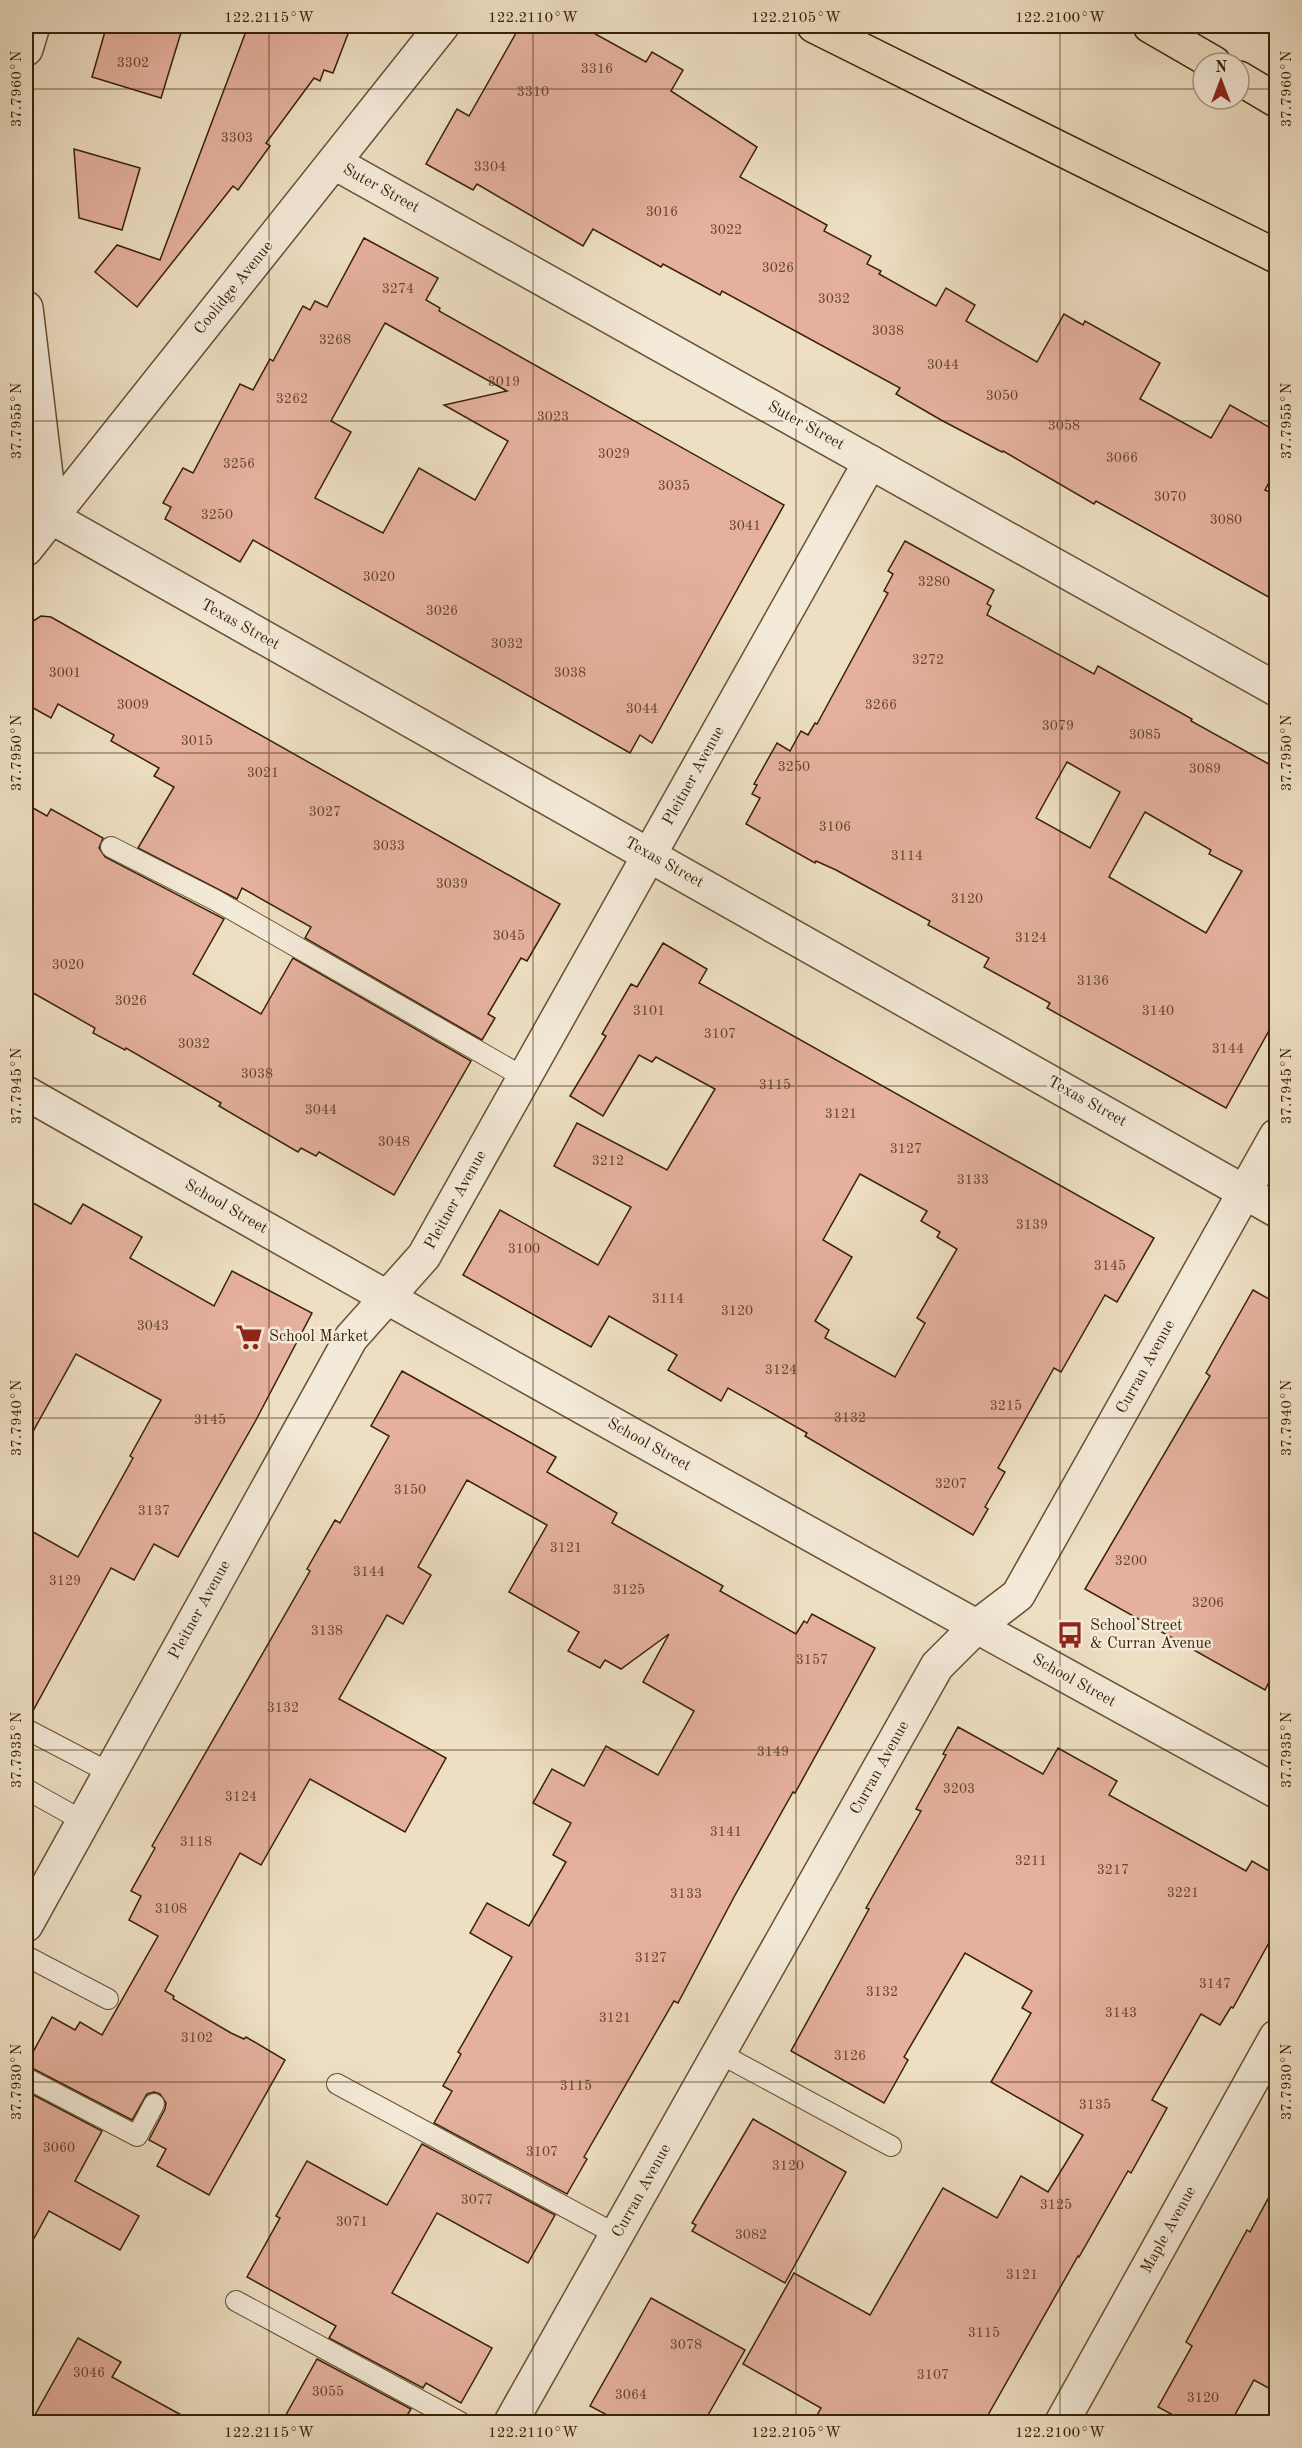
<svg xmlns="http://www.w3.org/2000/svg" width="1302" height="2448" viewBox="0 0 1302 2448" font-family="'Old Standard TT',serif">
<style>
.building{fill:#e5b19e;stroke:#392203;stroke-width:1.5;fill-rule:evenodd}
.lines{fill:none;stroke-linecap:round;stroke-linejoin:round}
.service-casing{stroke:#665133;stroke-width:22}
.minor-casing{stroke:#665133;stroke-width:36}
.tertiary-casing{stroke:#665133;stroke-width:36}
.motorway-casing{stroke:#392203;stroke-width:36}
.service{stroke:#f4ead9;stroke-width:20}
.minor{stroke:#f4ead9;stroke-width:33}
.tertiary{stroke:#f4ead9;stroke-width:33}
.motorway{stroke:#eedfc4;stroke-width:33}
.ticks{fill:none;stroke:#392203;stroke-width:1.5;stroke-opacity:0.45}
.labels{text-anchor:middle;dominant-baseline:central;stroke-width:5;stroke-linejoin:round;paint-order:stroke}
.number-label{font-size:14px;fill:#64462a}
.street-label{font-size:16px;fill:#392203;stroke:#f4ead9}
.poi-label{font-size:16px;fill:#392203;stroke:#f4ead9;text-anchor:start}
.neatline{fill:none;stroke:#392203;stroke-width:2}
.ticks-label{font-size:15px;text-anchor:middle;fill:#392203}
</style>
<rect width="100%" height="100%" fill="#eedfc4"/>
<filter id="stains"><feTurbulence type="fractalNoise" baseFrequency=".00333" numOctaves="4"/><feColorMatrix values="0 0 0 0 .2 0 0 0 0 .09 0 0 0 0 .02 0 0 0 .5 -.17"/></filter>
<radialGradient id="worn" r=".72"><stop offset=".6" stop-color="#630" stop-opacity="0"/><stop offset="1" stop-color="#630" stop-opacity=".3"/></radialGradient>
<g class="building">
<path d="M118 26H183L161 98 92 77 106 28Z"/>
<path d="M248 26H351L333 73 324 70 320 81 314 78 266 143 270 146 238 190 233 186 137 307 95 272 117 245 160 260Z"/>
<path d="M520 26H581L646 62 652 52 683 70 671 91 757 147 740 177 827 225 824 231 871 256 867 264 881 271 879 274 936 306 946 288 975 305 966 321 1037 362 1064 314 1083 325 1085 321 1160 363 1140 399 1211 438 1230 405 1276 431V470L1265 490 1276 495V601L1096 501 1094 504 1003 451 1002 452 941 420 896 394 900 388 722 291 720 295 663 264 661 267 593 229 583 246 477 184 473 190 426 164 457 109 469 116Z"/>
<path d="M74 149 140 168 122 230 79 218Z"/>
<path d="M364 238 438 278 426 300 440 308 439 311 784 505 652 743 640 735 630 753 253 540 240 562 165 519 171 507 163 503 183 468 193 473 240 384 253 390 270 359 273 361 303 306 310 310 315 301 327 307ZM385 323 507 391 444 405 508 441 475 500 419 468 383 533 315 498 351 432 331 421Z"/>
<path d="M905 541 994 590 987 604 991 606 987 615 1094 674 1098 666 1192 719 1191 721 1276 768V1018L1226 1108 1047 1008 1050 1003 984 967 989 958 928 925 930 921 836 870 816 861 815 863 746 824 760 798 752 794 757 785 754 784 777 743 790 751 801 731 808 735 815 723 817 724 888 593 884 591 893 574 888 571ZM1067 762 1120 792 1090 848 1036 818ZM1145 812 1211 850 1209 854 1242 871 1206 933 1109 877Z"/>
<path d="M41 616 51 617 560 904 527 961 521 958 488 1014 495 1018 482 1040 305 938 311 927 242 888 237 899 138 848 174 787 154 776 159 768 111 741 114 735 58 704 51 718 26 704V662L32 651 28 631 30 623Z"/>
<path d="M26 804 47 816 51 809 103 838 99 848 105 857 224 919 193 974 261 1014 293 958 471 1061 394 1195 319 1152 316 1156 301 1148 298 1152 219 1106 221 1103 126 1048 125 1050 93 1033 95 1028 26 989Z"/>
<path d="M663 943 707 969 699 983 1154 1238 1117 1302 1105 1295 1061 1372 1054 1368 998 1468 1005 1472 985 1507 988 1509 973 1535 805 1436 807 1433 728 1388 721 1401 668 1370 677 1355 609 1316 591 1347 463 1275 500 1210 598 1265 631 1207 554 1166 577 1123 667 1170 715 1089 656 1057 652 1062 639 1055 603 1116 570 1096 606 1036 602 1034 631 984 637 987ZM860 1174 927 1211 921 1221 940 1232 937 1237 957 1249 917 1318 925 1323 895 1377 825 1338 829 1330 815 1321 852 1257 823 1240Z"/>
<path d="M26 1199 71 1224 83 1204 142 1237 130 1258 214 1306 232 1271 312 1313 256 1420 178 1557 154 1544 134 1580 111 1568 29 1718 26 1717V1528L78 1557 133 1458 130 1456 161 1400 76 1354 26 1444Z"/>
<path d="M1253 1290 1276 1303V1668L1265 1690 1085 1589 1210 1376 1206 1373Z"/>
<path d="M402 1371 556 1457 547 1472 617 1513 612 1523 723 1586 720 1591 796 1634 804 1621 807 1623 812 1614 875 1648 795 1793 793 1792 734 1897 678 2003 674 2001 584 2157 587 2159 567 2194 434 2123 452 2091 443 2086 461 2054 458 2052 512 1957 470 1933 487 1903 529 1926 566 1862 553 1855 571 1823 533 1803 552 1769 584 1786 606 1746 658 1775 694 1711 643 1682 669 1634 621 1669 605 1660 600 1668 568 1651 579 1632 509 1592 547 1525 467 1480 418 1567 431 1575 403 1624 387 1615 339 1699 446 1758 405 1832 310 1779 261 1865 240 1853 165 1991 174 1996 173 1999 231 2033 244 2039 246 2037 285 2060 209 2195 157 2166 166 2149 149 2140 165 2109 166 2103 160 2094 154 2092 147 2094 132 2120 26 2065 52 2017 75 2030 80 2022 102 2035 158 1936 129 1920 141 1896 131 1891 155 1848 152 1846 310 1571 307 1569 335 1520 340 1523 389 1436 371 1426Z"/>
<path d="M958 1727 1043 1774 1058 1748 1117 1781 1109 1795 1246 1871 1252 1861 1276 1875V1930L1233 2008 1231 2007 1220 2025 1201 2014 1152 2100 1167 2108 1131 2173 1128 2171 1079 2257 1078 2256 984 2422H813L821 2408 743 2364 794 2273 870 2315 943 2188 997 2218 1021 2176 1048 2192 1083 2135 991 2082 1031 2013 1022 2008 1032 1991 965 1953 904 2057 908 2060 884 2103 791 2051 869 1909 866 1908 921 1811 916 1809 946 1755 943 1754Z"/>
<path d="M26 2091 102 2131 75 2181 139 2216 120 2250 49 2211 26 2253Z"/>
<path d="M753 2119 846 2172 785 2283 692 2231 696 2225 692 2223Z"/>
<path d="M422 2144 555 2215 528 2263 437 2213 392 2293 492 2348 461 2403 426 2383 423 2388 329 2338 336 2326 247 2277 280 2218 276 2216 307 2161 387 2205Z"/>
<path d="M1276 2184V2392L1254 2380 1231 2422H1186L1158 2407 1192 2346 1186 2342 1247 2230 1250 2232Z"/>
<path d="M651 2298 745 2350 704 2422H620L590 2406Z"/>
<path d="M78 2338 121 2362 112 2377 194 2422H31Z"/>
<path d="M317 2359 411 2409 403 2422H282Z"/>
</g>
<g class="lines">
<defs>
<g id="service">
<path d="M111 847 215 900 525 1078"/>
<path d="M26 1729 110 1773"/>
<path d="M26 1789 83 1821"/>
<path d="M26 1956 108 1999"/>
<path d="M719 2053 891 2146"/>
<path d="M26 2078 137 2136 154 2104"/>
<path d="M337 2084 617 2235"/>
<path d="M236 2301 460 2422"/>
</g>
<g id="minor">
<path d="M26 49 33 26"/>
<path d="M335 163 1276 689"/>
<path d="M26 308 51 517 1276 1210"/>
<path d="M26 1925 351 1338 424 1256 870 462"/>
<path d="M511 2422 937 1666 976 1627 1018 1595 1276 1136"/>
<path d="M1062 2422 1276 2037"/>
</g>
<g id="tertiary">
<path d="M26 549 442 26"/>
<path d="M26 1093C441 1329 857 1562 1276 1791"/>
</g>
<g id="motorway">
<path d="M814 26 1276 256"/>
<path d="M1150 26 1214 63"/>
<path d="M1239 78 1276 100"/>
</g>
</defs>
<use href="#service" class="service-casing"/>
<use href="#minor" class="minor-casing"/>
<use href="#tertiary" class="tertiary-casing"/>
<use href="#motorway" class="motorway-casing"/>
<use href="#service" class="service"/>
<use href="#minor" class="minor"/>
<use href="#tertiary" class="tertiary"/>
<use href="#motorway" class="motorway"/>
</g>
<path class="ticks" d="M269 26V2422M533 26V2422M796 26V2422M1060 26V2422M26 89H1203M1239 89H1276M26 421H1276M26 753H1276M26 1086H1276M26 1418H1276M26 1750H1276M26 2082H1276M26 2415H1276"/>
<defs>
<symbol id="supermarket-bare" viewBox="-9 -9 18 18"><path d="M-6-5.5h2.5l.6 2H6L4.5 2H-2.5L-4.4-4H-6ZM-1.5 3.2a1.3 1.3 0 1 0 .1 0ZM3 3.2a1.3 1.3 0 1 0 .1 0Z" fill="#8f2418" stroke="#f4ead9" stroke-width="2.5" paint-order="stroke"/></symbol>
<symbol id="bus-bare" viewBox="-9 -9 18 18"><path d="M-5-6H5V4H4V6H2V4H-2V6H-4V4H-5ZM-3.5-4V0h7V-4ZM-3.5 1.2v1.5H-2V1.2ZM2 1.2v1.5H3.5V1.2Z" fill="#8f2418" stroke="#f4ead9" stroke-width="2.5" paint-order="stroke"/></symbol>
</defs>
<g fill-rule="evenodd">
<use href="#supermarket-bare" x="230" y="1318" width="38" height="38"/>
<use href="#bus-bare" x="1051" y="1616" width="38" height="38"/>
</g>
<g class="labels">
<g class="number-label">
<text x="133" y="63">3302</text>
<text x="597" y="69">3316</text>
<text x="533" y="92">3310</text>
<text x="237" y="138">3303</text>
<text x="490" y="167">3304</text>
<text x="662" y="212">3016</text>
<text x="726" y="230">3022</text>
<text x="778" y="268">3026</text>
<text x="398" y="289">3274</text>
<text x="834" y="299">3032</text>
<text x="888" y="331">3038</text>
<text x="335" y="340">3268</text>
<text x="943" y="365">3044</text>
<text x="504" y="382">3019</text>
<text x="1002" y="396">3050</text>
<text x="292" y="399">3262</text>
<text x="553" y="417">3023</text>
<text x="1064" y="426">3058</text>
<text x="614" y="454">3029</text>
<text x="1122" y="458">3066</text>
<text x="239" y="464">3256</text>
<text x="674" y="486">3035</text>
<text x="1170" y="497">3070</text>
<text x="217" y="515">3250</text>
<text x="1226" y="520">3080</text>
<text x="745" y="526">3041</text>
<text x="379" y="577">3020</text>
<text x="934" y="582">3280</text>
<text x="442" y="611">3026</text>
<text x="507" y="644">3032</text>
<text x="928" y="660">3272</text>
<text x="65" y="673">3001</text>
<text x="570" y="673">3038</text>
<text x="133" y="705">3009</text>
<text x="881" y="705">3266</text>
<text x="642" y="709">3044</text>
<text x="1058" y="726">3079</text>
<text x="1145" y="735">3085</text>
<text x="197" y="741">3015</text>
<text x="794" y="767">3250</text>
<text x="1205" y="769">3089</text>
<text x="263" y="773">3021</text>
<text x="325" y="812">3027</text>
<text x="835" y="827">3106</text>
<text x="389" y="846">3033</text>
<text x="907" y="856">3114</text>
<text x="452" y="884">3039</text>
<text x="967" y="899">3120</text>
<text x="509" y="936">3045</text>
<text x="1031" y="938">3124</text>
<text x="68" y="965">3020</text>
<text x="1093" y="981">3136</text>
<text x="131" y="1001">3026</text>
<text x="649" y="1011">3101</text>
<text x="1158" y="1011">3140</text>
<text x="720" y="1034">3107</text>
<text x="194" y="1044">3032</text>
<text x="1228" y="1049">3144</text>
<text x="257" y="1074">3038</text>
<text x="775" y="1085">3115</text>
<text x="321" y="1110">3044</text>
<text x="841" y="1114">3121</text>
<text x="394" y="1142">3048</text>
<text x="906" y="1149">3127</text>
<text x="608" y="1161">3212</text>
<text x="973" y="1180">3133</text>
<text x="1032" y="1225">3139</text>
<text x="524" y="1249">3100</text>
<text x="1110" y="1266">3145</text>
<text x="668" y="1299">3114</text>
<text x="737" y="1311">3120</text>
<text x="153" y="1326">3043</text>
<text x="781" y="1370">3124</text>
<text x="1006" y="1406">3215</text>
<text x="850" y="1418">3132</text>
<text x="210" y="1420">3145</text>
<text x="951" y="1484">3207</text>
<text x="410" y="1490">3150</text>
<text x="154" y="1511">3137</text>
<text x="566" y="1548">3121</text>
<text x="1131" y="1561">3200</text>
<text x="369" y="1572">3144</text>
<text x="65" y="1581">3129</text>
<text x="629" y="1590">3125</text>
<text x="1208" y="1603">3206</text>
<text x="327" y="1631">3138</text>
<text x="812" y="1660">3157</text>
<text x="283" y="1708">3132</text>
<text x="773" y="1752">3149</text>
<text x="959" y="1789">3203</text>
<text x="241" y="1797">3124</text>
<text x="726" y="1832">3141</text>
<text x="196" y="1842">3118</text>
<text x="1031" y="1861">3211</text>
<text x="1113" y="1870">3217</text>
<text x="1183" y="1893">3221</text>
<text x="686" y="1894">3133</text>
<text x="171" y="1909">3108</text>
<text x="651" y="1958">3127</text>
<text x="1215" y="1984">3147</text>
<text x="882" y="1992">3132</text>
<text x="1121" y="2013">3143</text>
<text x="615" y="2018">3121</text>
<text x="197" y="2038">3102</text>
<text x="850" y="2056">3126</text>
<text x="576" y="2086">3115</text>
<text x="1095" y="2105">3135</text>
<text x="59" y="2148">3060</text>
<text x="542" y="2152">3107</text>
<text x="788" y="2166">3120</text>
<text x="477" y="2200">3077</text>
<text x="1056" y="2205">3125</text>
<text x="352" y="2222">3071</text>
<text x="751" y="2235">3082</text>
<text x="1022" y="2275">3121</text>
<text x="984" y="2333">3115</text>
<text x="686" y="2345">3078</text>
<text x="89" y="2373">3046</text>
<text x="933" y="2375">3107</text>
<text x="328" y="2392">3055</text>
<text x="631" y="2395">3064</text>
<text x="1203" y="2398">3120</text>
</g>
<g class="street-label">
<text transform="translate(381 189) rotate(29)">Suter Street</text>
<text transform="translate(234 288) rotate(-51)">Coolidge Avenue</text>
<text transform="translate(806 426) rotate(29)">Suter Street</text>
<text transform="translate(240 625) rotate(29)">Texas Street</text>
<text transform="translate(694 776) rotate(-61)">Pleitner Avenue</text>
<text transform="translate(664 863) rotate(29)">Texas Street</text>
<text transform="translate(1087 1102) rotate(29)">Texas Street</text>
<text transform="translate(456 1200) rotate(-61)">Pleitner Avenue</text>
<text transform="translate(226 1207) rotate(30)">School Street</text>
<text transform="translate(1146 1367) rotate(-61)">Curran Avenue</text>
<text transform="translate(649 1445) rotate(29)">School Street</text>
<text transform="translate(200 1610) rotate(-61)">Pleitner Avenue</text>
<text transform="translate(1074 1681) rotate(29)">School Street</text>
<text transform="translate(880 1768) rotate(-61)">Curran Avenue</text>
<text transform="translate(642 2191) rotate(-61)">Curran Avenue</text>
<text transform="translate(1169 2230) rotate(-61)">Maple Avenue</text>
</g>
<g class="poi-label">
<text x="269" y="1337">School Market</text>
<text x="1090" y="1626">School Street<tspan x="1090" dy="18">&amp; Curran Avenue</tspan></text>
</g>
</g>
<rect width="1302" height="2448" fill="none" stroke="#eedfc4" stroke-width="66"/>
<g transform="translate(1221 81)"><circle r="28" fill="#f4ead9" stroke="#a99a83" stroke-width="1.5"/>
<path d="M0-4.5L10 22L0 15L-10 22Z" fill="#8f2418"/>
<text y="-9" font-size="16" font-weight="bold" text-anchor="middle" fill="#392203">N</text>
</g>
<rect x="33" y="33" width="1236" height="2382" class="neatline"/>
<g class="ticks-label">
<text x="269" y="22">122.2115°W</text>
<text x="533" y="22">122.2110°W</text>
<text x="796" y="22">122.2105°W</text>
<text x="1060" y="22">122.2100°W</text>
<text transform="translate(16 89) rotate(-90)" y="5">37.7960°N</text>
<text transform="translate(1286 89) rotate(-90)" y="5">37.7960°N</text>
<text transform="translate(16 421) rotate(-90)" y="5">37.7955°N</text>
<text transform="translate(1286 421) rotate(-90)" y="5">37.7955°N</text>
<text transform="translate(16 753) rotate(-90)" y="5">37.7950°N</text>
<text transform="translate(1286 753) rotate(-90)" y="5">37.7950°N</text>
<text transform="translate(16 1086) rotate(-90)" y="5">37.7945°N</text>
<text transform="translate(1286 1086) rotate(-90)" y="5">37.7945°N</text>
<text transform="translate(16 1418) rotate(-90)" y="5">37.7940°N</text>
<text transform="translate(1286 1418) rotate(-90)" y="5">37.7940°N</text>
<text transform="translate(16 1750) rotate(-90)" y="5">37.7935°N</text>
<text transform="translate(1286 1750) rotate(-90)" y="5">37.7935°N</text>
<text transform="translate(16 2082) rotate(-90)" y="5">37.7930°N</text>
<text transform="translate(1286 2082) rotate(-90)" y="5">37.7930°N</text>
<text x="269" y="2437">122.2115°W</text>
<text x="533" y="2437">122.2110°W</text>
<text x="796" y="2437">122.2105°W</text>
<text x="1060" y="2437">122.2100°W</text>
</g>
<rect width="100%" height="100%" filter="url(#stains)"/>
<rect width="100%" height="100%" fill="url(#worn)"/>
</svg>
